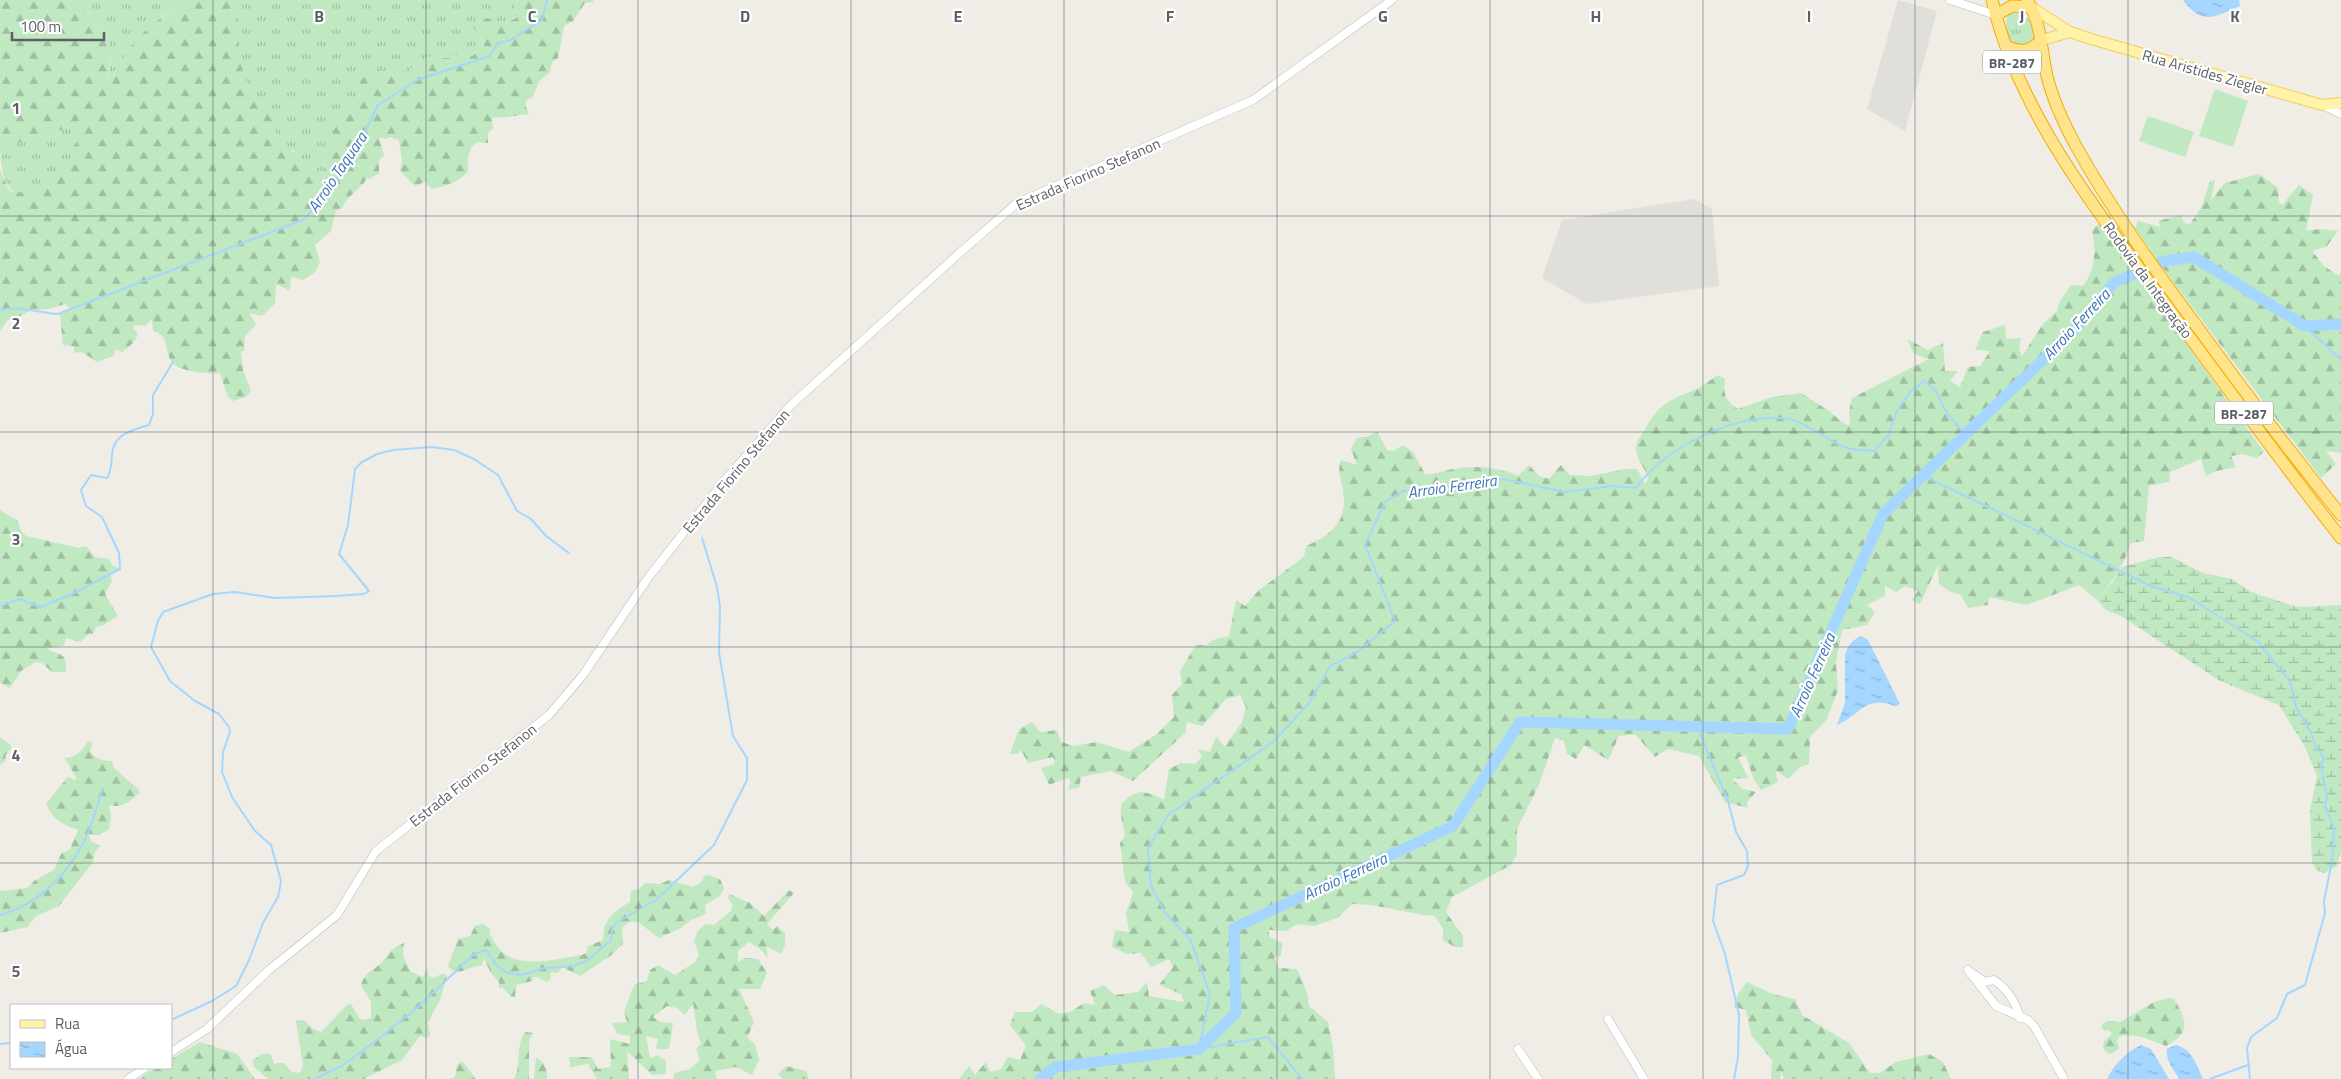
<svg xmlns="http://www.w3.org/2000/svg" width="2341" height="1079" viewBox="0 0 2341 1079" font-family="'Titillium Web',sans-serif">
<style>
.industrial{fill:#e0dfd9}
.grass{fill:url(#grass-tufts)}
.forest{fill:url(#forest-firs)}
.wetland{fill:url(#wetland-marsh)}
.garden{fill:#c0e8c1}
.water{fill:url(#water-ripples)}
.lines{fill:none;stroke-linecap:round;stroke-linejoin:round}
.stream{stroke:#a5d6ff;stroke-width:2}
.river{stroke:#a5d6ff;stroke-width:11}
.minor-casing{stroke:#b7babf;stroke-width:9}
.major-casing{stroke:#f6cc57;stroke-width:12}
.highway-casing{stroke:#f4ac00;stroke-width:13}
.minor{stroke:#fff;stroke-width:8}
.major{stroke:#fff3aa;stroke-width:10}
.highway{stroke:#ffe48c;stroke-width:11}
.grid{fill:none;stroke:#5c6066;stroke-width:1;stroke-opacity:0.55}
.labels{text-anchor:middle;dominant-baseline:central;stroke-width:4.5;stroke-linejoin:round;paint-order:stroke}
.shield{fill:#fff;stroke:#8d9094;stroke-width:1}
.shield-label{font-size:14px;font-weight:bold;fill:#5c6066}
.street-label{font-size:15px;fill:#5c6066;stroke:#fff}
.water-label{font-size:16px;font-style:italic;fill:#3e76b6;stroke:#fff}
.grid-label{font-size:16px;text-anchor:middle;font-weight:bold;fill:#5c6066;stroke:#fff;stroke-width:4.5;stroke-linejoin:round;paint-order:stroke}
</style>
<defs>
<pattern id="grass-tufts" width="24" height="20" patternUnits="userSpaceOnUse" patternTransform="scale(1.25)"><rect width="24" height="20" fill="#c0e8c1"/><path d="M3 7l-1-3M5 7V3M7 7l1-3M15 17l-1-3M17 17v-4M19 17l1-3" fill="none" stroke="#9fbfa1"/></pattern>
<pattern id="forest-firs" width="22" height="20" patternUnits="userSpaceOnUse" patternTransform="scale(1.25)"><rect width="22" height="20" fill="#c0e8c1"/><path d="M5 1l3.5 6h-7zM16 11l3.5 6h-7z" fill="#9fbfa1"/></pattern>
<pattern id="wetland-marsh" width="20" height="14" patternUnits="userSpaceOnUse" patternTransform="scale(1.25)"><rect width="20" height="14" fill="#c0e8c1"/><path d="M1 5h8M5 5V1M11 12h8M15 12V8" fill="none" stroke="#9fbfa1"/></pattern>
<pattern id="water-ripples" width="26" height="14" patternUnits="userSpaceOnUse" patternTransform="scale(1.25)"><rect width="26" height="14" fill="#a5d6ff"/><path d="M2 4q2-2 4 0t4 0M15 11q2-2 4 0t4 0" fill="none" stroke="#8ab1d2"/></pattern>
</defs>
<rect width="100%" height="100%" fill="#efede5"/>
<g class="industrial">
<path d="M1898 0 1937 11 1905 131 1867 109Z"/>
<path d="M1694 199 1712 209 1719 286 1587 304 1542 278 1562 220Z"/>
</g>
<g class="grass">
<path d="M83 0H178V8L163 16 115 70 109 86C107 73 112 60 110 47 108 28 87 18 83 0Z"/>
<path d="M236 0H518L513 11 517 15 515 19 498 23 480 31 484 49 472 56 455 55 449 58H442L432 56 419 61 409 71 374 72 358 83 361 92 356 101 336 117 330 149 324 153 326 170 324 172C314 171 308 165 298 164L294 151 284 148 276 140V115C234 92 239 45 238 4Z"/>
<path d="M2009 11C2026 12 2033 21 2034 38L2029 44 2015 46C2007 36 2003 23 2009 11Z"/>
<path d="M101 111 71 168 66 172 51 174 45 189 15 193C0 182 0 156 0 137L8 136 32 142 45 135 76 125Z"/>
</g>
<g class="forest">
<path d="M0 0H83C87 18 107 28 110 46 112 59 106 72 109 85 124 50 144 26 178 8V0H236L238 4C239 44 234 92 276 115V140C283 147 292 149 298 157V164C308 165 313 171 324 172L326 170 324 152 330 149 336 117 342 109C352 108 356 101 361 93L358 80 374 72 409 71 419 61 432 56 442 58H449L455 55 472 56 484 48 481 34 474 29 471 23 488 18 498 23 515 19 517 16 514 14 513 11 518 0H593V2L585 3 573 21 564 26 558 58 552 62 550 72 539 81 533 97 527 100 525 104 529 114C516 115 504 119 492 117L493 128 488 133V143L478 142 472 146 468 156V171C458 183 447 186 432 189L425 182 415 186 400 171 402 161 399 140 389 137 386 139 379 138 384 155 379 160V173L370 179 367 178C360 191 348 194 343 207L336 211 331 231 315 245 320 262 315 272 303 280 293 277 290 280 291 287 288 290 279 285H276L275 303 262 316 249 313 256 324 245 336 244 351 241 352 243 370 251 391 246 397 233 401 228 397 220 373C208 374 175 372 170 359 164 347 170 336 153 331L152 319 145 326 135 325 133 328 138 334C136 341 128 348 122 352L116 349 113 356 97 362 82 352 75 353 73 346 63 345 60 315 70 309 65 304 49 309 31 310 19 317 8 320 0 331V170L9 190 14 193 45 189 51 174C71 171 75 168 72 148L100 112 76 125 45 135 32 142H14L8 136 0 137Z"/>
<path d="M2259 174 2278 188 2279 202 2282 205 2299 185 2313 195 2306 231 2320 229 2338 231 2327 246 2312 251 2324 266 2339 276 2341 272V453L2326 451 2336 464 2321 478 2171 279 2135 228 2138 221 2161 227 2158 221 2181 215 2184 223 2190 224 2201 208 2210 181 2215 180 2211 200 2225 183Z"/>
<path d="M2100 223 2264 452 2256 458 2243 454 2231 456 2236 467 2216 471 2206 476 2201 459 2170 472 2169 482 2149 486 2144 541 2131 543C2122 568 2115 580 2096 599L2079 585 2027 605 1989 597 1988 605 1968 608 1961 595 1949 591 1939 584 1938 565 1920 604 1912 600 1918 591 1905 586 1896 592 1885 586V596L1867 605 1875 612 1867 625 1842 630 1836 662 1838 690 1827 719 1810 737 1809 764 1800 767 1788 779 1775 770 1778 782 1761 790 1754 780 1746 756 1738 757 1748 778 1732 779 1743 789 1756 792 1747 802 1748 808 1725 802 1699 756 1668 749 1655 757 1635 734 1619 736 1608 760 1584 745 1576 759 1567 754 1564 741 1555 738 1539 785 1517 829V853L1511 865 1452 897 1446 912 1463 936V947H1455L1443 940V929L1435 916C1407 914 1381 904 1352 904L1337 918 1314 926 1297 924 1286 931 1268 930 1270 937 1282 943 1281 956 1274 957 1279 968 1297 969 1307 993 1309 1006 1328 1022 1333 1048 1335 1079H959L969 1066 975 1075 986 1062 990 1072 1001 1069 1008 1057 1020 1060 1026 1046 1010 1025 1015 1012H1032L1041 1004 1059 1014 1072 1011 1084 1003 1095 1005 1090 991 1104 985 1115 995 1138 992 1147 982 1149 996 1184 1002 1181 994 1159 985 1173 967 1169 959 1151 967 1141 953 1127 954 1112 947 1115 930 1129 932 1126 913 1133 893 1125 881 1120 843 1125 835 1121 816V804C1138 788 1143 790 1164 800L1169 769 1181 763 1195 764 1202 757 1197 749 1210 752 1216 736 1225 747 1242 722 1246 707 1240 695 1226 699 1202 726 1187 722 1185 733 1133 781 1111 771 1081 777 1079 788 1068 789 1071 783 1068 778 1049 785 1041 768 1055 764 1053 757 1028 763 1021 750 1018 754H1010L1019 729 1032 722 1040 732 1057 730 1061 742 1074 746 1096 742 1129 752 1157 734 1174 717 1172 695 1182 684 1180 672 1196 644 1206 646 1213 640 1229 636 1236 600 1245 606 1259 590 1304 557 1306 546C1333 534 1348 521 1343 490 1341 479 1337 471 1341 460L1357 465 1351 449 1357 438 1369 436 1377 431 1387 450 1393 451 1403 445 1413 452 1425 474C1435 475 1439 472 1448 470 1472 465 1496 466 1518 476L1529 465 1539 476 1549 479 1561 465 1570 475 1591 476 1625 469H1637L1645 484 1648 479C1645 465 1637 463 1636 448 1636 442 1641 436 1644 431 1658 406 1666 401 1692 391 1701 388 1710 380 1718 375L1725 379C1723 395 1725 400 1738 409L1772 397 1801 393 1829 411 1842 422 1850 426 1849 412 1852 398 1929 359 1914 354 1907 339 1928 350 1943 343 1945 371H1958L1950 381 1960 387 1968 367 1980 366 1990 351 1975 350 1983 332 2005 325 2006 339 2021 338 2019 349 2022 356 2043 324 2057 311 2060 301 2071 285 2083 286C2096 268 2096 251 2092 230Z"/>
<path d="M0 510 18 521 21 531 26 536 79 548 86 546 95 557 109 559 112 565 119 568 115 573 112 572 110 574 112 581 105 594 118 616 102 626 96 627 93 634 90 633 80 642 66 638 64 645 47 649C61 656 67 652 66 672H52L42 663 36 662 21 671 10 688 0 683Z"/>
<path d="M0 737 11 745V749L6 754 5 761 0 765Z"/>
<path d="M91 741 92 745 90 751C95 759 103 761 112 761L114 768 139 790 140 793C130 801 121 809 109 805L111 818 109 829 99 835H89L91 841 100 846 95 852 93 862 59 906 36 916 27 927 0 933V891L27 888 34 881 54 870 61 854 70 849 78 830C61 823 54 821 46 804L66 779 68 777 75 780 77 779 65 758C75 758 83 751 87 742Z"/>
<path d="M708 875 720 879 724 888 720 896 705 905 706 914 691 920 681 928 659 938 638 922H628L622 928 623 944 610 956 580 976 562 967 558 973 550 972 551 979 547 982 537 977H533L532 981 516 985 515 997H511L502 987 499 989V982L491 973 484 959 481 966C465 965 460 980 448 966L458 939 470 936 475 926 483 924 490 929C489 935 492 938 495 943 511 972 555 959 582 955L586 953 588 946 603 940C603 920 613 912 630 902L631 891 639 889 645 883 660 884 669 880 693 887 702 882 704 876Z"/>
<path d="M789 890 794 893 767 924 773 930 777 926 785 933V945L781 954 766 946 768 958 759 948 749 942 738 951V962L745 958 758 959 767 973 760 989H739L754 1022 747 1038 755 1044 759 1060 752 1075 736 1067 715 1071 717 1079H673L675 1073 690 1069 700 1060 696 1049 701 1044 697 1031 693 1003 685 1015 677 1008 667 1006 653 1017 660 1022 673 1023 669 1049H656L658 1039 646 1036 650 1059 657 1055 666 1061V1074L652 1075 627 1051 629 1079H597L588 1064 571 1067 569 1057H592L598 1069 611 1067 610 1039 630 1044V1036L617 1034 612 1023 627 1022 624 1012 634 985 647 981 650 970 658 965 675 975 695 962 699 955 694 941 698 931 705 924 714 925 732 910V904L728 898 729 894 750 903 764 916Z"/>
<path d="M404 943 403 956 411 972 423 977 427 968 429 976 433 978 444 973 447 976 440 1000 428 1022 430 1035 427 1038 420 1036 402 1060 364 1079H268L254 1067 253 1060C259 1056 264 1051 271 1055L275 1066 276 1063H284L292 1072 300 1073 303 1065 296 1021 304 1020 313 1029 321 1032 347 1005 351 1004 359 1018 363 1020 371 1018V1002L361 985C366 970 375 971 383 961 389 953 394 946 404 943Z"/>
<path d="M1747 982 1772 994 1795 999 1802 1015 1849 1043 1870 1073H1880L1896 1062 1929 1054 1943 1062 1951 1079H1784L1781 1071 1780 1079H1771L1772 1060 1751 1035 1746 1010 1734 1007 1738 994Z"/>
<path d="M2169 998 2174 999C2188 1022 2190 1033 2166 1046 2151 1040 2134 1032 2119 1037L2117 1041 2119 1049 2111 1054 2106 1052 2103 1047 2104 1041 2112 1034 2109 1030 2105 1031 2101 1027C2106 1019 2111 1021 2120 1022L2154 1002Z"/>
<path d="M525 1032 533 1033 529 1041V1079H514C522 1063 515 1047 525 1032Z"/>
<path d="M200 1042 237 1054 255 1079H138L155 1068H171V1059Z"/>
<path d="M536 1058C546 1062 547 1070 547 1079H534Z"/>
<path d="M462 1061 476 1079H449L455 1077 457 1065Z"/>
<path d="M786 1066 806 1071 809 1079H783L778 1074Z"/>
</g>
<path class="wetland" d="M2159 557H2171L2203 573 2232 579 2251 592 2297 607 2341 605V851L2337 866 2324 873 2316 870 2312 862 2310 810 2317 776 2305 747 2279 705 2220 681 2121 616 2106 610 2096 599 2113 582 2122 567Z"/>
<g class="garden">
<path d="M2215 89 2248 101 2233 147 2199 136Z"/>
<path d="M2148 116 2194 132 2185 157 2139 141Z"/>
</g>
<g class="water">
<path d="M2183 0H2239L2240 6C2215 17 2202 26 2183 0Z"/>
<path d="M1861 636 1868 640 1900 704 1895 706C1866 694 1860 715 1837 725L1845 703V655C1848 646 1852 640 1861 636Z"/>
<path d="M2141 1045 2151 1049 2169 1079H2107C2113 1066 2127 1051 2141 1045Z"/>
<path d="M2176 1045C2192 1049 2197 1065 2203 1079H2179C2174 1070 2165 1060 2167 1049Z"/>
</g>
<g class="lines">
<g class="stream">
<path d="M0 310C17 305 39 313 58 314L305 219 332 185 361 140 378 105 417 80 490 56 498 43 509 41 542 20 547 0"/>
<path d="M2305 326 2341 360"/>
<path d="M1924 476 2151 586 2190 598 2257 641 2290 681 2296 707 2312 734 2315 746 2324 758 2321 765 2327 798 2325 806 2334 828 2332 861 2324 901 2325 913 2305 985 2287 994 2277 1018 2251 1037 2247 1048 2250 1079"/>
<path d="M0 606 19 599 41 607 72 594 120 569 119 553 102 517 86 506 81 490 91 475 107 478C112 470 111 464 112 455 113 434 132 430 149 425L153 414V395L173 362"/>
<path d="M1697 726 1728 801 1736 832 1747 851 1748 866 1744 875 1717 885 1713 921 1725 954 1739 1015 1738 1057 1734 1079"/>
<path d="M0 915C35 906 63 879 81 847 92 829 96 808 103 788"/>
<path d="M171 1020 212 1001 236 986 249 960 263 923 278 897 281 881 271 845 255 831 232 797 222 772 223 752 230 732 229 727 219 714 195 701 170 681 151 647 158 621 163 612 213 594 235 592 275 598 336 596 364 594 369 591 339 554 348 525 355 469 362 462 377 454 393 450 432 447 454 450 474 459 498 475 517 511 531 519 546 536 569 553"/>
<path d="M0 1044 11 1043"/>
<path d="M315 1079 343 1065 381 1037 418 1007 473 955 486 950 497 966 508 973 521 975 544 968 573 966 587 961 611 940 612 930 617 922 656 900 714 845 747 780V758L733 736 719 652 720 607 717 587 702 538"/>
<path d="M1302 1079 1268 1037 1199 1049 1210 994 1190 939 1166 914 1151 886 1148 848 1168 815 1273 742 1310 702 1330 666 1356 653 1395 621 1365 545 1385 502 1403 491 1437 489 1503 479 1565 492 1613 486 1636 488C1665 447 1738 411 1789 419 1806 422 1827 440 1844 447 1852 450 1864 450 1874 451L1888 436 1896 413 1910 392 1925 381 1934 389 1947 413 1965 435"/>
<path d="M2210 1079 2248 1065"/>
</g>
<path class="river" d="M1040 1079 1056 1067 1199 1049 1236 1013 1234 928 1453 826 1520 722 1788 729 1883 514 2077 327 2115 282 2165 261 2194 257 2305 326 2341 324"/>
<defs>
<g id="minor">
<path d="M1950 0 1996 15"/>
<path d="M2322 105 2341 114"/>
<path d="M1968 970 1996 1006 2028 1020 2034 1026 2064 1079"/>
<path d="M1972 973 1985 982 1994 980C2007 989 2016 1002 2020 1018"/>
<path d="M1608 1019 1644 1079"/>
<path d="M1518 1049 1538 1079"/>
<path d="M171 1052 207 1029 269 970 337 915 376 851 549 715 583 675 648 578 725 480 791 405 963 250 1017 203 1253 100 1392 0"/>
<path d="M128 1079 145 1068"/>
</g>
<g id="major">
<path d="M2031 7 2070 32 2091 39 2322 105 2341 103"/>
<path d="M2042 40 2070 32"/>
</g>
<g id="highway">
<path d="M1992 0C2018 111 2092 203 2158 294 2218 376 2278 458 2341 538"/>
<path d="M2027 0C2042 24 2041 50 2047 76 2053 101 2064 124 2076 146 2111 209 2153 267 2196 325 2243 390 2291 453 2341 515"/>
<path d="M1996 15 2012 6 2031 7"/>
<path d="M2006 46C2022 53 2029 52 2042 40"/>
</g>
</defs>
<use href="#minor" class="minor-casing"/>
<use href="#major" class="major-casing"/>
<use href="#highway" class="highway-casing"/>
<use href="#minor" class="minor"/>
<use href="#major" class="major"/>
<use href="#highway" class="highway"/>
</g>
<path class="grid" d="M213 0V1079M426 0V1079M638 0V1079M851 0V1079M1064 0V1079M1277 0V1079M1490 0V1079M1703 0V1079M1915 0V1079M2128 0V1079M0 216H2341M0 432H2341M0 647H2341M0 863H2341"/>
<g class="labels">
<g class="shield">
<rect x="1983" y="50.5" width="58" height="23" rx="4"/>
<rect x="2215" y="401.5" width="58" height="23" rx="4"/>
</g>
<g class="shield-label">
<text x="2012" y="62">BR-287</text>
<text x="2244" y="413">BR-287</text>
</g>
<g class="street-label">
<text transform="translate(2205 72) rotate(16)">Rua Aristides Ziegler</text>
<text transform="translate(1088 174) rotate(-24)">Estrada Fiorino Stefanon</text>
<text transform="translate(2148 280) rotate(54)">Rodovia da Integração</text>
<text transform="translate(736 471) rotate(-50)">Estrada Fiorino Stefanon</text>
<text transform="translate(473 775) rotate(-38)">Estrada Fiorino Stefanon</text>
</g>
<g class="water-label">
<text transform="translate(337 172) rotate(-56)">Arroio Taquara</text>
<text transform="translate(2076 324) rotate(-47)">Arroio Ferreira</text>
<text transform="translate(1452 486) rotate(-8)">Arroio Ferreira</text>
<text transform="translate(1812 675) rotate(-66)">Arroio Ferreira</text>
<text transform="translate(1345 876) rotate(-25)">Arroio Ferreira</text>
</g>
</g>
<g class="grid-label">
<text x="319" y="22">B</text>
<text x="532" y="22">C</text>
<text x="745" y="22">D</text>
<text x="958" y="22">E</text>
<text x="1170" y="22">F</text>
<text x="1383" y="22">G</text>
<text x="1596" y="22">H</text>
<text x="1809" y="22">I</text>
<text x="2022" y="22">J</text>
<text x="2235" y="22">K</text>
<text x="16" y="114">1</text>
<text x="16" y="329">2</text>
<text x="16" y="545">3</text>
<text x="16" y="761">4</text>
<text x="16" y="977">5</text>
</g>
<rect x="10" y="1004" width="162" height="65" fill="#ffffff" stroke="#bebfc2"/>
<rect x="20" y="1020" width="25" height="8" fill="#fff3aa" stroke="#bebfc2"/>
<text x="55" y="1029" font-size="15" fill="#5c6066">Rua</text>
<rect x="20" y="1042" width="25" height="15" fill="url(#water-ripples)" stroke="#bebfc2"/>
<text x="55" y="1054" font-size="15" fill="#5c6066">Água</text>
<path d="M12 32v8h92v-8" fill="none" stroke="#5c6066" stroke-width="2.5"/>
<text x="20" y="32" font-size="15" fill="#5c6066" stroke="#ffffff" stroke-width="4" paint-order="stroke">100 m</text>
</svg>
